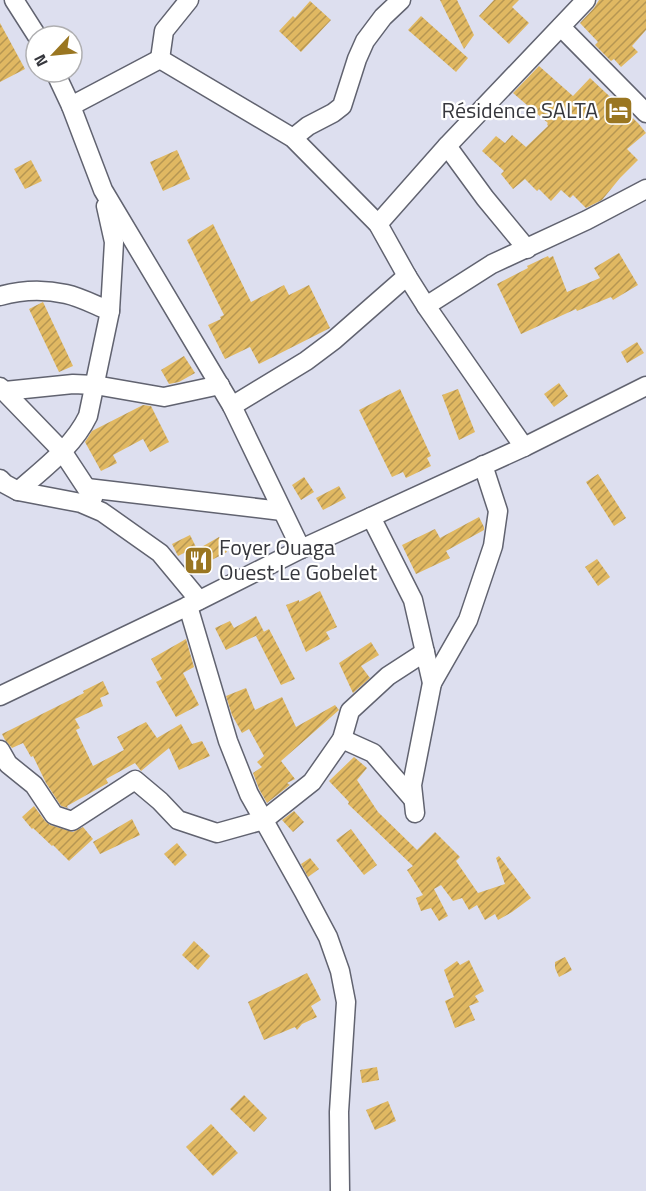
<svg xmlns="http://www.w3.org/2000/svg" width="646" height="1191" viewBox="0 0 646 1191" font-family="'Titillium Web',sans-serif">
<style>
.building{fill:url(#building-hatch)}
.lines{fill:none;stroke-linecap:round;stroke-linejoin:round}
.minor-casing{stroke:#616370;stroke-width:21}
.minor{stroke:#fff;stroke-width:18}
.labels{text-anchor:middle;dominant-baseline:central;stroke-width:4.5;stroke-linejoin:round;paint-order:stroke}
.poi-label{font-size:22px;fill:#36373d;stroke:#fff;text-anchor:end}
</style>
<defs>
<pattern id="building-hatch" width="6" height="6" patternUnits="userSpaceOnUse" patternTransform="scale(1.5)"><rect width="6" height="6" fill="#e0b862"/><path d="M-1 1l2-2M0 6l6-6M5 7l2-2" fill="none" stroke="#b69652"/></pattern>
</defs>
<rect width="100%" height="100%" fill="#dddfef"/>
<g class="building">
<path d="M440 0H457L474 35 464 49Z"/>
<path d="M494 0H519L512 7 529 23 509 44 479 16Z"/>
<path d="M599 0H646V30L632 46 638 52 621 67 614 59 611 61 595 45 598 42 580 23 594 8Z"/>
<path d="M310 1 331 20 301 52 279 31 293 16 295 18Z"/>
<path d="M421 16 468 58 456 72 408 30Z"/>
<path d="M0 23 25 69 0 82Z"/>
<path d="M539 66 573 96 590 78 638 123 646 133 627 149 638 160 620 178 602 200 586 208 573 195 570 198 561 190 551 201 539 189 537 191 525 179 513 189 501 174 504 171 482 151 496 136 505 143 512 135 526 147 548 126 547 124 548 123 513 93Z"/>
<path d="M177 150 190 179 163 191 150 162Z"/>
<path d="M31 160 42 181 25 189 14 169Z"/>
<path d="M213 224 251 302 284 285 289 295 309 285 330 328 259 364 250 347 225 359 208 325 221 319 220 317 224 315 187 240Z"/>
<path d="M619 253 638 285 613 300 611 297 577 311 576 309 521 334 497 284 528 268 527 266 548 256 549 258 553 256 567 292 600 278 594 268Z"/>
<path d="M43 302 73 366 59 372 29 309Z"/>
<path d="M637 342 644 353 627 363 621 352Z"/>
<path d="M184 356 195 373 179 382 169 384 161 370Z"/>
<path d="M559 383 568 396 554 407 544 394Z"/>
<path d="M400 389 431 456 427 458 431 466 406 478 403 472 392 477 359 410Z"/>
<path d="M458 389 475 432 459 440 442 395Z"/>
<path d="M143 405 151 406 169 442 150 452 143 439 113 455 117 463 101 471 85 442 92 431Z"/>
<path d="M598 474 626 518 614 526 586 482Z"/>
<path d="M304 477 314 492 301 500 292 485Z"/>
<path d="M339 486 346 498 323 510 316 498Z"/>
<path d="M479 517 484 527V530L446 551 450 558 416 574 402 545 435 529 440 538Z"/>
<path d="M190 535 196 547 178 556 172 544Z"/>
<path d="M219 537 227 552 206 563 198 549Z"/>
<path d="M597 559 610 577 598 586 585 567Z"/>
<path d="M320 591 337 627 326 632 330 639 306 652 286 605 299 600V602Z"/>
<path d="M256 616 264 632 226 650 215 628 230 621 234 628Z"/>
<path d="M269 629 295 679 281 685 256 636Z"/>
<path d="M186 639 194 667 183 673 199 705 176 717 156 682 162 679 151 659Z"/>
<path d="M371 642 379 655 361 666 370 678 353 693 339 663Z"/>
<path d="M103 681 109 694 100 698 103 706 75 719 80 728 76 730 93 766 124 750 117 737 146 722 157 738 181 724 192 744 202 741 210 756 179 770 169 748 141 771 135 763 106 779 108 783 67 806 68 808 61 806 46 783 33 756 31 757 23 743 12 748 5 740 2 734 84 693 83 691Z"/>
<path d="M246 688 255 710 282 697 296 727 335 705 339 710 281 761 295 779 287 783 290 785 267 803 259 789 253 773 262 767 257 762 264 756 249 729 242 733 232 715 226 696Z"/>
<path d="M354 757 367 768 357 780 378 812 417 850 435 832 460 857 456 861 478 893 505 884 496 858 499 856 531 898 512 912 498 920 495 914 485 920 477 905 469 910 462 898 453 901 441 885 434 889 448 916 439 921 431 908 421 911 416 898 423 895 407 870 413 866 348 804 349 802 329 781Z"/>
<path d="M34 806 45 821 50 825 73 832 83 827 93 839 69 861 53 845 52 846 33 828 32 829 22 817Z"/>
<path d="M294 811 304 822 293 832 282 820Z"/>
<path d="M132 819 140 835 100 854 93 842Z"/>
<path d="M351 829 377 865 364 875 336 840Z"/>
<path d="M177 843 187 855 175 866 164 854Z"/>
<path d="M310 858 319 869 308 877 301 864Z"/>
<path d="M194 941 210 956 198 970 182 955Z"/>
<path d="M565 957 572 970 559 977 555 968V962Z"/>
<path d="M469 960 484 991 475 996 479 1002 469 1006 475 1020 455 1028 445 1001 454 997 444 970 457 961 460 965Z"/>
<path d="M307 973 321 1000 311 1006 317 1017 302 1024 297 1030 295 1027 264 1040 248 1002Z"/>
<path d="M377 1067 379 1080 362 1083 360 1070Z"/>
<path d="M244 1095 267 1118 254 1132 230 1109Z"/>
<path d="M388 1101 396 1121 375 1130 366 1110Z"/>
<path d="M211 1124 238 1153 213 1176 186 1147Z"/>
</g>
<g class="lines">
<defs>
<g id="minor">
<path d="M14 0 37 36"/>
<path d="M561 27 646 113"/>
<path d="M160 59 293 138 378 224 407 276 426 306 524 447"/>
<path d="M160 59 164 31 189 0"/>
<path d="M55 72 71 106 103 190 232 406 301 549"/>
<path d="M71 106 160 59"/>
<path d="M293 138 308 126 333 113 342 106 357 59 365 41 383 17 401 0"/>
<path d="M447 146 485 198 527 249"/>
<path d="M378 224 447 146 586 0"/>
<path d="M0 296C21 290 44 289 66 294 80 297 95 305 110 311L114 242 106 206"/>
<path d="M426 306 492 264 587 220 646 189"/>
<path d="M0 387 62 451 93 498"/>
<path d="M5 391 73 384 95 385 164 397 220 385"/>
<path d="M232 406 306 361 334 340 407 276"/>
<path d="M0 479 5 484 18 491 81 503 102 512 160 553 199 600"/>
<path d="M87 488 282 511"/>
<path d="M18 491C44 468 73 447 88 416L110 311"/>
<path d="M371 517 413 600 432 683 412 785 415 813"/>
<path d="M188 606 228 741 249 794 304 892 328 937 340 971 346 1002 339 1112 340 1191"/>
<path d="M432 683 468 620 493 546 498 511 483 465"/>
<path d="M0 696 188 606 301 549 524 447 646 386"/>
<path d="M342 739 373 753 413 799"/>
<path d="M0 750 8 764 34 785 54 815 72 821 135 780 160 801 178 820 217 833 264 820 312 782 342 739 350 711 388 676 425 652"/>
</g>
</defs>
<use href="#minor" class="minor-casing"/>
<use href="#minor" class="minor"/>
</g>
<defs>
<symbol id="hotel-square" viewBox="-11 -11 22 22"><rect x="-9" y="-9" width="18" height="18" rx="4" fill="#9a7621" stroke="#fff"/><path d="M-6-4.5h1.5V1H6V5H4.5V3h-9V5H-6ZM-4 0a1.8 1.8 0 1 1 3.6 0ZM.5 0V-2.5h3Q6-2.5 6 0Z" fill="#fff"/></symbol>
<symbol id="restaurant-square" viewBox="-11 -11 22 22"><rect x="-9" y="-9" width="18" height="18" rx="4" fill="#9a7621" stroke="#fff"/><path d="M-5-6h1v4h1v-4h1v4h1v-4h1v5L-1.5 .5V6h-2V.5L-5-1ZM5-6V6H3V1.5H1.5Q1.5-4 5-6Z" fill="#fff"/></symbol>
</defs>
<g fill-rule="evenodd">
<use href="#hotel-square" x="602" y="94" width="33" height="33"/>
<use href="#restaurant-square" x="182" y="544" width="33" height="33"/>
</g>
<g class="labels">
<g class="poi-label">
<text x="598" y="110">Résidence SALTA</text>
<text x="219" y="547" text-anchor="start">Foyer Ouaga<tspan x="219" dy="25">Ouest Le Gobelet</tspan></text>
</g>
</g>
<g transform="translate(54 54) rotate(244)"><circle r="28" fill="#ffffff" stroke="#afafb1" stroke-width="1.5"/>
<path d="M0-4.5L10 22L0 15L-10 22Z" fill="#9a7621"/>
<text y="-9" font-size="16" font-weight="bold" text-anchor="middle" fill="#36373d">N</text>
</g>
</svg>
